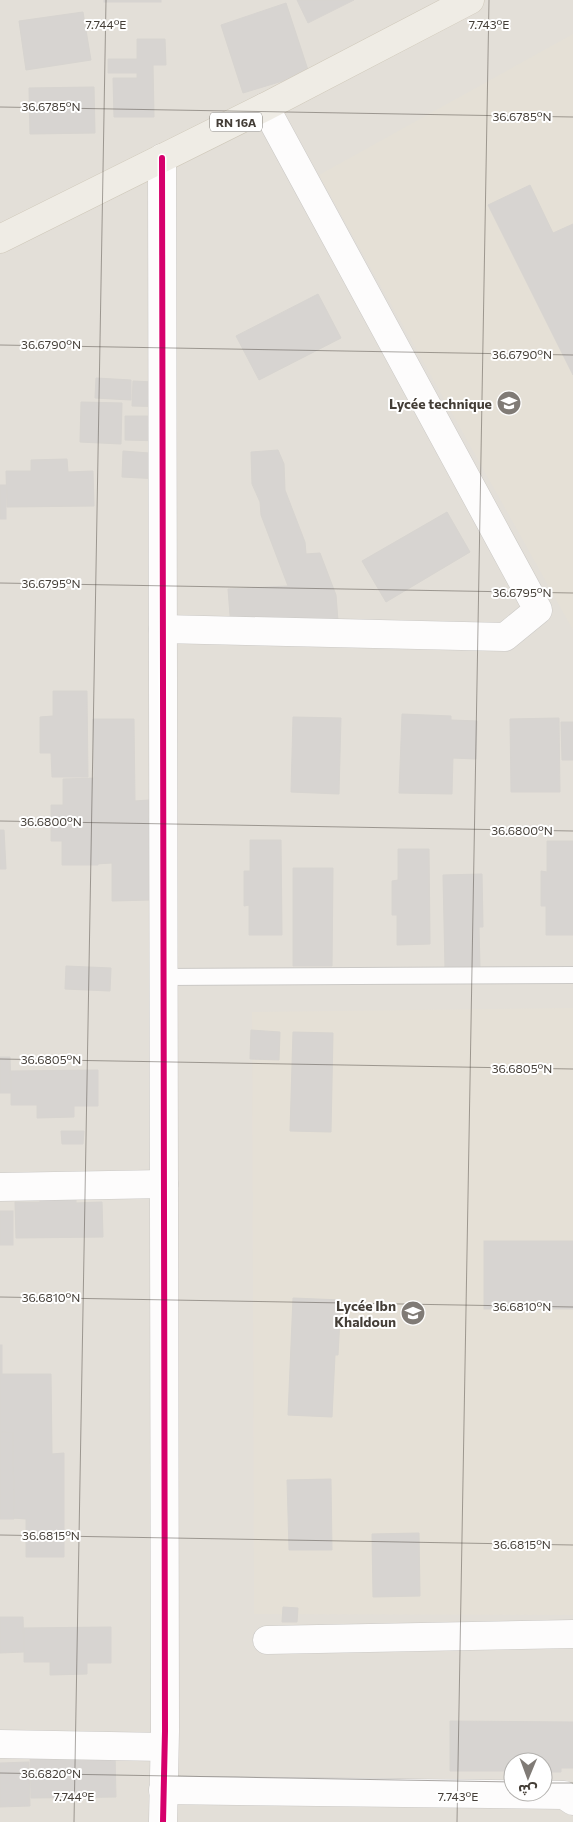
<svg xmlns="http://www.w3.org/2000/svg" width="573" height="1822" viewBox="0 0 573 1822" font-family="Commissioner,'Noto Sans Arabic',sans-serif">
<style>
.residential{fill:#e3dfd8;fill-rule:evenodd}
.education{fill:#e5e0d6}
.building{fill:#d7d4d1;stroke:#d7d4d0}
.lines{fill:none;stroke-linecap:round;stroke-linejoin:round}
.lane-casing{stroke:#cbc9c6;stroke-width:18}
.street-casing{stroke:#cbc9c6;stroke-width:29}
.primary-casing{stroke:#cfc8b9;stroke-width:29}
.lane{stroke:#fdfcfc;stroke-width:16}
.street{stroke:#fdfcfc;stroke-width:28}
.primary{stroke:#efece5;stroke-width:28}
.cycleway-casing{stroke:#fff;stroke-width:9}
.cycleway{stroke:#d6006c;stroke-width:6}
.ticks{fill:none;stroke:#443e37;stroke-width:1;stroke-opacity:0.45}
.labels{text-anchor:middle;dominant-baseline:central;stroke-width:4;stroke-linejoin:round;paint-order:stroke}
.shield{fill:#fff;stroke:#7c7873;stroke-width:1}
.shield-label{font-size:12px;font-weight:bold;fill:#443e37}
.poi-label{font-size:14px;font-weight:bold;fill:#443e37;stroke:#fff;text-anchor:end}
.ticks-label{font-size:12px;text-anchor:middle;fill:#443e37;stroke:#fff;stroke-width:4;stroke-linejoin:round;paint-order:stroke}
</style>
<rect width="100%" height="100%" fill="#efedea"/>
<path class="residential" d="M0 0H573V1822H0ZM513 1762H543V1792H513Z"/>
<g class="education">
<path d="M573 34V630L319 175Z"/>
<path d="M573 1008V1615L254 1614 252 1012Z"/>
</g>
<g class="building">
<rect x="104" y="0" width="57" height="2"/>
<path d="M297 0H354L308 23Z"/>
<path d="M286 3 309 73 243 93 221 25Z"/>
<path d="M83 12 91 60 26 70 19 21Z"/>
<path d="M137 39H165L166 65H153L154 117H114L113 78H137V73H108V59H137Z"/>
<path d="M94 87 95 133 30 134 29 88Z"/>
<path d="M530 185 553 233 573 224V375L488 205Z"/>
<path d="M318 294 341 338 259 380 236 336Z"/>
<path d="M96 378 131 380V400L95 398Z"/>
<path d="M133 381 174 383 173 407 132 406Z"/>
<path d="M81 402 122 403 121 444 80 442Z"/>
<path d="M125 416H164V441L125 440Z"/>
<path d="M278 450 284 464 285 490 305 542 306 554 320 553 336 595 338 621 231 628 228 589 288 586 261 515 260 502 252 484 251 452Z"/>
<path d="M123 451 162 454 160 479 122 477Z"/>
<path d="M67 459 68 472 93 471 94 506 7 507 6 471H31V460Z"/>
<rect x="0" y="485" width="6" height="34"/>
<path d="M447 512 470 552 386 602 362 561Z"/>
<path d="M53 691H87L88 777H52L51 753H40V717L53 716Z"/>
<path d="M402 714 451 716V720L477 721 476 759 453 758 452 794 399 793Z"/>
<path d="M293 717 341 718 339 794 291 792Z"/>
<path d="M559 718 560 792H511L510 719Z"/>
<path d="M93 719H134L135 801 149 800 151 900 112 901V863L95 864Z"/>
<path d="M561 722H573V760H562Z"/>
<path d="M98 778V865H62V841H51V805H63V779Z"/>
<path d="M0 830H4L6 869H0Z"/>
<path d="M250 840H281L282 935H249V905L244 906V871H250Z"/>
<path d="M547 841H573V935H546V906H541V871L547 872Z"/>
<path d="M398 849H429L430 944 397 945V915H392V881L398 880Z"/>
<path d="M293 868H333L332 966H293Z"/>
<path d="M482 874 483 927H479L480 968 445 969 443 875Z"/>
<path d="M66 966 111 968 110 991 65 989Z"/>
<path d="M251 1030 280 1032 279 1060 250 1059Z"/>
<path d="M293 1032 333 1033 331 1132 290 1131Z"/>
<path d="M0 1057H10L11 1093H0Z"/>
<path d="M98 1070V1106H74V1117L37 1118V1105H11V1071Z"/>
<path d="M61 1131H84L83 1144H62Z"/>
<path d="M76 1190V1203L102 1202 103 1237 16 1238 15 1202H40L39 1191Z"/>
<rect x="0" y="1211" width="13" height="34"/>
<rect x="484" y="1241" width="89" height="68"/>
<path d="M293 1298 341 1300 338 1355H335L332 1417 288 1415Z"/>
<rect x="0" y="1345" width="2" height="87"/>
<path d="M0 1374H51L52 1454 64 1453V1557H26V1519L13 1518 12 1433 0 1432Z"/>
<path d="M0 1432H13L14 1519H0Z"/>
<path d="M331 1479 332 1550H289L287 1480Z"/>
<path d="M419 1533 420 1596 373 1597 372 1534Z"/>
<path d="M283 1607 298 1608 297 1622H282Z"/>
<path d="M0 1617H23L24 1652 0 1653Z"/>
<path d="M111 1627V1663H87V1674L50 1675V1662H24V1628Z"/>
<path d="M450 1721 573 1722V1768H561V1772H543V1762H513V1771H450Z"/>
<path d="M115 1753 116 1797 31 1798 30 1754Z"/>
<path d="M29 1762 30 1806 0 1807V1763Z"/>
</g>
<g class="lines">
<defs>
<path id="lane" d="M163 977 573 975"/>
<g id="street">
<path d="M162 158 165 1731 163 1822"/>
<path d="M163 629 505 637 538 610 265 107"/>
<path d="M0 1187 164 1184"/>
<path d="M267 1640 573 1634"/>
<path d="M0 1744 164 1747"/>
<path d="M163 1790 564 1795 573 1801"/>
</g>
<path id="primary" d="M0 239 265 107 470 0"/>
</defs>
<use href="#lane" class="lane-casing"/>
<use href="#street" class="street-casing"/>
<use href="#primary" class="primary-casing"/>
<use href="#lane" class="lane"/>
<use href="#street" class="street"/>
<use href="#primary" class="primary"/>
<defs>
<path id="cycleway" d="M162 158 165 1731 163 1822"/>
</defs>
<use href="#cycleway" class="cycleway-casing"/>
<use href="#cycleway" class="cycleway"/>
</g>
<path class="ticks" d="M0 107 573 117M0 345 573 355M0 583 573 593M0 821 573 831M0 1059 573 1069M0 1297 573 1307M0 1535 573 1545M0 1773 513 1782M543 1783H573M74 1822 106 0M457 1822 489 0"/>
<defs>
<symbol id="school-disc" viewBox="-11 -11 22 22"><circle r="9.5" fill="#807b76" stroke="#fff"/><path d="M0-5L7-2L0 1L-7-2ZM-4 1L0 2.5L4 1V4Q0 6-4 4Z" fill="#fff"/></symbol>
</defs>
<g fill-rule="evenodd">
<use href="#school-disc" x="495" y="389" width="28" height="28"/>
<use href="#school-disc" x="399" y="1299" width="28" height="28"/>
</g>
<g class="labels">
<rect class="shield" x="210" y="112.5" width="52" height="19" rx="4"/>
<g class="shield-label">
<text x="236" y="122">RN 16A</text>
</g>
<g class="poi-label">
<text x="492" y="403">Lycée technique</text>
<text x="396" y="1305">Lycée Ibn<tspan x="396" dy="16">Khaldoun</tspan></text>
</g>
</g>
<g class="ticks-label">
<text x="106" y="29">7.744°E</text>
<text x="489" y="29">7.743°E</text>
<text x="51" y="111">36.6785°N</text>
<text x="522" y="121">36.6785°N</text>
<text x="51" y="349">36.6790°N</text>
<text x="522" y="359">36.6790°N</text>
<text x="51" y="588">36.6795°N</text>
<text x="522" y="597">36.6795°N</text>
<text x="51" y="826">36.6800°N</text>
<text x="522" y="835">36.6800°N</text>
<text x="51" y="1064">36.6805°N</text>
<text x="522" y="1073">36.6805°N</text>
<text x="51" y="1302">36.6810°N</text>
<text x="522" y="1311">36.6810°N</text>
<text x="51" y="1540">36.6815°N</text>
<text x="522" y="1549">36.6815°N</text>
<text x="51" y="1778">36.6820°N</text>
<text x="74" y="1801">7.744°E</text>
<text x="458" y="1801">7.743°E</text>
</g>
<g transform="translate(528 1777) rotate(181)"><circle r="24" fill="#ffffff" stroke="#b4b2af"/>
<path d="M0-4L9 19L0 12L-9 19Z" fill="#807b76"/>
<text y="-8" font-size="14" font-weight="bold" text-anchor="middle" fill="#443e37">ش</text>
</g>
</svg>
